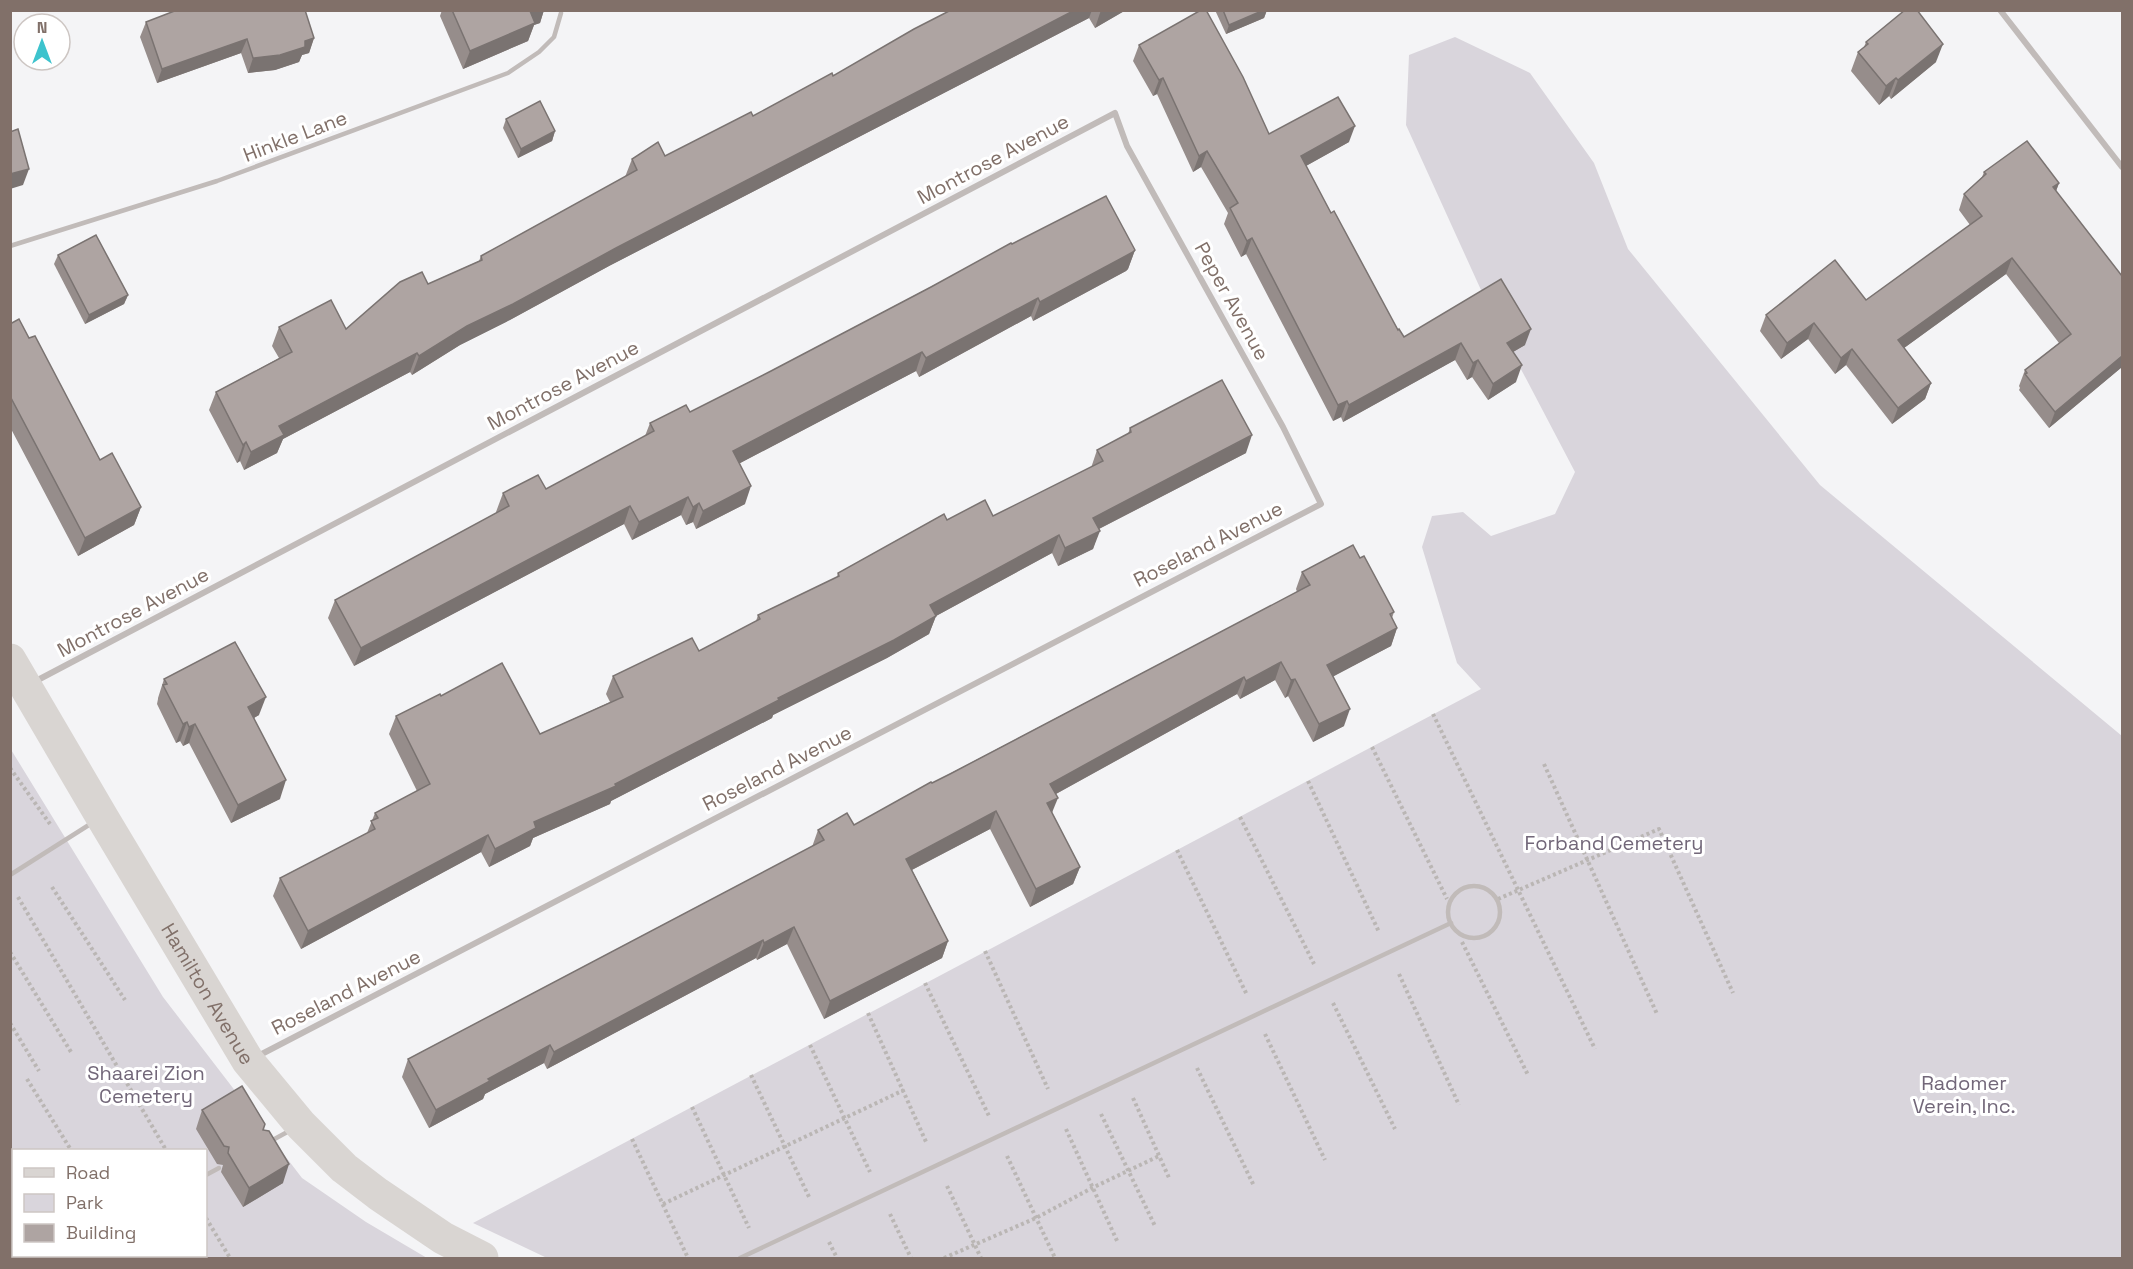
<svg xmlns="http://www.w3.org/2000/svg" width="2133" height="1269" viewBox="0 0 2133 1269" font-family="'Space Grotesk',sans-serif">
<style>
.green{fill:#d9d5dc;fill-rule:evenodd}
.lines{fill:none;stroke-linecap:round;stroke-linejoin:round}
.path{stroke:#bab6b4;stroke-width:4;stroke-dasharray:3 3;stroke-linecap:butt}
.lane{stroke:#c1bbb9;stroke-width:4.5}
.street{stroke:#c1bbb9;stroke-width:6}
.secondary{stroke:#d9d5d2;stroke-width:33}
.wall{fill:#968d8b}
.shaded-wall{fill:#7a7371}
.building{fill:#aea4a2;stroke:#7a7371;stroke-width:1.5}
.labels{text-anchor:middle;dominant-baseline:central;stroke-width:6;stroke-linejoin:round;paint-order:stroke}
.street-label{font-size:20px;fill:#817069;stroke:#fff}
.park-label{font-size:20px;fill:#726779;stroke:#fff}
</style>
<rect width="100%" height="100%" fill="#f4f4f6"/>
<g class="green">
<path d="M1455 37 1530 73 1594 163 1628 249 1820 485 2122 736V1258H547L473 1223 1481 689 1457 663 1422 547 1432 516 1463 512 1491 536 1555 514 1575 472 1491 312 1406 125 1409 55Z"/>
<path d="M10 748 163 997 302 1178 366 1222 427 1258H11ZM14 1150H206V1256H14Z"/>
</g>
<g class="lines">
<g class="path">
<path d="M1433 714 1595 1049"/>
<path d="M1372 747 1447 899"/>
<path d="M1544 764 1657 1014"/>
<path d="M10 768 50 824"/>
<path d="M1308 781 1379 932"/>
<path d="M1240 817 1314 964"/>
<path d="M1177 850 1247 995"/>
<path d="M52 887 125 1000"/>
<path d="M18 897 166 1150"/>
<path d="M1498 899 1659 829 1733 993"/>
<path d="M1462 942 1528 1075"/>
<path d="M985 951 1048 1089"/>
<path d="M10 952 71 1052"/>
<path d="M1399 974 1459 1105"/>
<path d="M925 983 989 1116"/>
<path d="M1333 1003 1395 1129"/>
<path d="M868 1013 927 1144"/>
<path d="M10 1023 39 1071"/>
<path d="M1265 1034 1325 1160"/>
<path d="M810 1045 870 1172"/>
<path d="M1197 1068 1254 1186"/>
<path d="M751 1075 810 1199"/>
<path d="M27 1079 71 1150"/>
<path d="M1133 1098 1170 1180"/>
<path d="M692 1107 749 1228"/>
<path d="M1101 1114 1155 1226"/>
<path d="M1066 1129 1118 1243"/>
<path d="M632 1139 688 1258"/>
<path d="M1007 1156 1055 1258"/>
<path d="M947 1186 981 1258"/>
<path d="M663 1204 904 1090"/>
<path d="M890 1214 911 1258"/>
<path d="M206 1218 230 1258"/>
<path d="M10 1220 14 1225"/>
<path d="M829 1242 837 1258"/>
<path d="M133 1256 134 1258"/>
<path d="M944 1258 1036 1218 1092 1188 1159 1156"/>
</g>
<g class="lane">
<path d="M10 246 217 181 508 73 539 52 554 37 561 13"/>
<path d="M10 875 92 823"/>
<circle cx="1474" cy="912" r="26"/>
<path d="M269 1142 291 1130"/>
<path d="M206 1175 219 1168"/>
<path d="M59 1258 64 1256"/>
<path d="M740 1258 1451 923"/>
</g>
<g class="street">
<path d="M2000 10 2122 167"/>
<path d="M34 682 1115 113 1127 146 1283 427 1321 504 256 1057"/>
</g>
<path class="secondary" id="s1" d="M10 660 102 817 248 1061 301 1125 344 1168 378 1194 443 1238 482 1258"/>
</g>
<g class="wall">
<path d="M442 10H544L540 23 534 25 528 41 463 69 440 16Z"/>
<path d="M951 10H1126L1095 28 1089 18 609 266 506 322 460 345 412 375 410 372 283 439 277 453 244 470 240 461 237 463 209 410 216 392 279 358 272 346 279 327 346 329 428 284 479 261 481 256 625 177 632 159 665 156 753 116 833 76Z"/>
<path d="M1215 10H1267L1264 18 1226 34Z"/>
<path d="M146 22 314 38 309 53 302 55 299 62 275 70 248 73 241 53 157 83 140 37Z"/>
<path d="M1866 42 1936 62 1891 99 1889 96 1879 105 1851 71 1858 52 1864 47Z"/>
<path d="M1139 45 1269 134 1349 142 1306 166 1331 213 1398 330 1404 337 1525 345 1513 352 1516 382 1488 400 1472 377 1467 380 1455 360 1343 422 1341 417 1333 421 1246 254 1241 257 1224 224 1228 213 1201 167 1193 172 1157 94 1153 96 1133 61Z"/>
<path d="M506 119 555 131 552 141 518 158 503 128Z"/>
<path d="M1984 172 2059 183 2056 191 2122 276V367L2049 428 2019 390 2020 388 2019 386 2025 370 2059 343 2006 274 1904 348 1931 383 1925 399 1892 424 1846 365 1835 374 1808 339 1781 359 1760 331 1766 315 1866 300 1970 225 1959 210 1964 194 1982 177Z"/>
<path d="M1012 244 1135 250 1128 269 1126 271 1033 321 1031 316 919 377 916 371 740 463 745 504 696 529 693 522 686 525 681 515 632 540 624 524 354 666 328 618 335 600 497 513 496 512 503 493 546 489 645 436 650 423 690 412 771 371Z"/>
<path d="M58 255 128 295 124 304 85 324 54 264Z"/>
<path d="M10 324 29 338 100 460 141 507 134 525 78 556 10 427Z"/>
<path d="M1130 428 1246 453 1099 529 1093 549 1058 566 1052 553 936 616 929 634 887 658 773 715 772 718 611 801 610 804 533 838 530 846 489 867 481 852 301 949 273 896 280 878 367 833 375 813 417 791 389 734 396 716 441 696 540 734 610 702 606 694 613 676 699 651 756 621 758 615 837 577 838 573 947 520 993 516 1091 468 1097 450 1128 434Z"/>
<path d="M1360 558 1394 612 1392 618 1397 628 1391 646 1333 676 1344 726 1313 742 1288 696 1285 698 1275 680 1240 699 1237 694 1056 794 1052 813 1080 867 1073 884 1030 907 990 829 912 870 948 941 942 958 824 1019 787 944 757 960 756 958 547 1069 544 1063 485 1094 483 1099 429 1128 402 1077 408 1059 812 847 818 830 854 825 932 783 1297 592 1296 589 1302 572Z"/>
<path d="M164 679 259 715 254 718 280 799 231 823 189 743 183 746 180 741 176 743 157 704 158 699V698Z"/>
<path d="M202 1110 263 1130 283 1183 243 1207 221 1172 223 1165 217 1164 196 1129Z"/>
</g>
<g class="shaded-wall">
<path d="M533 10H544L540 23 534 25 528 41 463 69 470 51Z"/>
<path d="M1075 10H1092L1089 18 609 266 506 322 460 345 412 375 419 356 467 326 616 248Z"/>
<path d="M1101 10H1126L1095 28Z"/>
<path d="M1264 10H1267L1264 18 1226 34 1229 25Z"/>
<path d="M314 38 309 53 302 55 299 62 275 70 248 73 253 58Z"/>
<path d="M247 39 241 53 157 83 162 69Z"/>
<path d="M1943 44 1936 62 1891 99 1898 80Z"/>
<path d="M1163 78 1157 94 1153 96 1159 80Z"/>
<path d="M1896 78 1889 96 1879 105 1886 86Z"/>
<path d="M1355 126 1349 142 1295 172 1301 156Z"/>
<path d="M555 131 552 141 518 158 521 149Z"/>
<path d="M1207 151 1201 167 1193 172 1199 156Z"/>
<path d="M29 169 23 185 10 189V174Z"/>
<path d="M2059 183 2053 199V187Z"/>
<path d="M1252 238 1246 254 1241 257 1247 241Z"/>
<path d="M1135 250 1128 269 1126 271 1033 321 1040 302Z"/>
<path d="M2012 258 2006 274 1893 356 1898 340Z"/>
<path d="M128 295 124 304 85 324 89 315Z"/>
<path d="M1038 298 1031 316 919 377 926 358Z"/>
<path d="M1814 323 1808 339 1781 359 1787 343Z"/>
<path d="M1531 329 1525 345 1501 359 1507 343Z"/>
<path d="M1461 343 1455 360 1343 422 1349 405Z"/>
<path d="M1852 349 1846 365 1835 374 1841 358Z"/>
<path d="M922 352 916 371 727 470 733 451Z"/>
<path d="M417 353 410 372 283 439 277 453 244 470 251 452 279 426Z"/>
<path d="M2122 356V367L2049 428 2055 412Z"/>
<path d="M1478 360 1472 377 1467 380 1473 363Z"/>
<path d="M1522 365 1516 382 1488 400 1493 384Z"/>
<path d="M1931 383 1925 399 1892 424 1898 408Z"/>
<path d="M1347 401 1341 417 1333 421 1338 405Z"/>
<path d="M1252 435 1246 453 1087 535 1093 518Z"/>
<path d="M246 442 240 461 237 463 243 445Z"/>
<path d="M751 486 745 504 696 529 703 511Z"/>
<path d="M688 497 681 515 632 540 639 522Z"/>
<path d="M699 503 693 522 686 525 693 507Z"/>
<path d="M630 506 624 524 354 666 361 648Z"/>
<path d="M141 507 134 525 78 556 85 538Z"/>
<path d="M1100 531 1093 549 1058 566 1065 548Z"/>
<path d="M1059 535 1052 553 936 616 929 634 887 658 773 715 772 718 611 801 610 804 533 838 530 846 489 867 495 849 534 822 615 784 778 698 930 605Z"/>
<path d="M1397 628 1391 646 1321 683 1327 665Z"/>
<path d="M1281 662 1275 680 1240 699 1246 681Z"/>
<path d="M1244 677 1237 694 1043 801 1050 784Z"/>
<path d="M1295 679 1288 696 1285 698 1291 680Z"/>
<path d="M266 697 259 715 241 725 248 707Z"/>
<path d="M1350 709 1344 726 1313 742 1319 724Z"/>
<path d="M187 722 180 741 176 743 183 724Z"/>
<path d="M195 724 189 743 183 746 189 727Z"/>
<path d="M286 780 280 799 231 823 238 805Z"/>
<path d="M1058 798 1051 815 1047 803Z"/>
<path d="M996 811 990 829 900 876 906 859Z"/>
<path d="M488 835 481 852 301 949 308 931Z"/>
<path d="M1080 867 1073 884 1030 907 1036 889Z"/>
<path d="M794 927 787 944 757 960 764 943Z"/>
<path d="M763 940 756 958 547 1069 554 1052Z"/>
<path d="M948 941 942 958 824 1019 830 1001Z"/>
<path d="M550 1045 544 1063 485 1094 483 1099 429 1128 436 1110 488 1079Z"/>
<path d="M289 1164 283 1183 243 1207 249 1188Z"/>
</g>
<g class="building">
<path d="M177 10H305L314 38 305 41V47L280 55 253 58 247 39 162 69 146 22Z"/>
<path d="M452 10H533L530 11 535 23 470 51Z"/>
<path d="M951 10H1075L616 248 513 304 467 326 419 356 417 353 279 426 284 435 251 452 246 442 243 445 216 392 292 352 279 327 331 300 346 329 400 282 422 272 428 284 482 260 481 256 637 170 632 159 658 142 665 156 751 112 753 116 832 73 833 76 914 29Z"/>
<path d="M1201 10H1206L1243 77 1269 134 1338 97 1355 126 1301 156 1331 213 1334 211 1398 330 1399 329 1404 337 1501 279 1531 329 1507 343 1522 365 1493 384 1478 360 1473 363 1461 343 1349 405 1347 401 1338 405 1252 238 1247 241 1230 208 1238 203 1207 151 1199 156 1163 78 1159 80 1139 45Z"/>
<path d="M1223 10H1264L1229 25Z"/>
<path d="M1905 10H1917L1943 44 1898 80 1896 78 1886 86 1858 52 1868 44 1866 42Z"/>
<path d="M540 101 555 131 521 149 506 119Z"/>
<path d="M18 129 29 169 10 174V132Z"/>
<path d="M2027 141 2059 183 2053 187 2122 276V356L2055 412 2025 374 2027 373 2025 370 2071 334 2012 258 1898 340 1931 383 1898 408 1852 349 1841 358 1814 323 1787 343 1766 315 1835 260 1866 300 1982 216 1964 194 1986 174 1984 172Z"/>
<path d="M1106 196 1135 250 1133 252 1040 302 1038 298 926 358 922 352 733 451 751 486 703 511 699 503 693 507 688 497 639 522 630 506 361 648 335 600 509 506 503 493 538 475 546 489 654 431 650 423 686 405 690 412 771 371 931 287 1011 243 1012 244Z"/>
<path d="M96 235 128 295 89 315 58 255Z"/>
<path d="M19 319 29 338 35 336 100 460 112 453 141 507 85 538 10 396V324Z"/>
<path d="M1222 380 1252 435 1093 518 1100 531 1065 548 1059 535 930 605 936 616 894 640 778 698 779 700 615 784 616 786 534 822 536 828 495 849 488 835 308 931 280 878 375 829 371 821 378 818 375 813 430 784 396 716 440 694 441 696 502 663 540 734 623 697 613 676 692 638 699 651 760 619 758 615 839 576 838 573 944 514 947 520 985 500 993 516 1103 461 1097 450 1131 432 1130 428Z"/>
<path d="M1353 545 1360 558 1364 556 1394 612 1390 614 1397 628 1327 665 1350 709 1319 724 1295 679 1291 680 1281 662 1246 681 1244 677 1050 784 1058 798 1047 803 1080 867 1036 889 996 811 906 859 948 941 830 1001 794 927 764 943 763 940 554 1052 550 1045 488 1079 490 1081 436 1110 408 1059 824 840 818 830 847 813 854 825 931 782 932 783 950 774 1310 585 1302 572Z"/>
<path d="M235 642 266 697 248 707 286 780 238 805 195 724 189 727 187 722 183 724 163 685 167 684 164 679Z"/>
<path d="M242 1086 265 1124 263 1130 269 1131 289 1164 249 1188 228 1153 229 1147 224 1146 202 1110Z"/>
</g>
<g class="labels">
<g class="street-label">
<text transform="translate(295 136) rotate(-21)">Hinkle Lane</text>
<text transform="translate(993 159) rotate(-28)">Montrose Avenue</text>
<text transform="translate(1232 301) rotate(61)">Peper Avenue</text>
<text transform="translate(563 385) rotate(-28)">Montrose Avenue</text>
<text transform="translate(1208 544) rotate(-27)">Roseland Avenue</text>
<text transform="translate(133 612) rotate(-28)">Montrose Avenue</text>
<text transform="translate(777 768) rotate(-27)">Roseland Avenue</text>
<text transform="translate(346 992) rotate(-27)">Roseland Avenue</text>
<text stroke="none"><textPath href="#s1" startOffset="388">Hamilton Avenue</textPath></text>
</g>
<g class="park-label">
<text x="1614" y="843">Forband Cemetery</text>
<text x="146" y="1073">Shaarei Zion<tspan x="146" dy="23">Cemetery</tspan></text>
<text x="1964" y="1083">Radomer<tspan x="1964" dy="23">Verein, Inc.</tspan></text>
</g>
</g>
<rect width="2133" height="1269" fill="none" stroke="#817069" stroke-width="24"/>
<rect x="12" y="1149" width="195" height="108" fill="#ffffff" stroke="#cdc6c3" stroke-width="1.5"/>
<rect x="24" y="1168" width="30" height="9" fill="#d9d5d2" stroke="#cdc6c3" stroke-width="1.5"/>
<text x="66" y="1179" font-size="18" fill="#817069">Road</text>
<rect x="24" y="1194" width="30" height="18" fill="#d9d5dc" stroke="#cdc6c3" stroke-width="1.5"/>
<text x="66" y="1209" font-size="18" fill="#817069">Park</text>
<rect x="24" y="1224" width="30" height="18" fill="#aea4a2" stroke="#cdc6c3" stroke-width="1.5"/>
<text x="66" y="1239" font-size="18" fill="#817069">Building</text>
<g transform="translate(42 42)"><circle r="28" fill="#ffffff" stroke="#cdc6c3" stroke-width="1.5"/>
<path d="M0-4.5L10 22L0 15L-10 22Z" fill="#3dc3cd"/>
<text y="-9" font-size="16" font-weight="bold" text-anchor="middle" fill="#817069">N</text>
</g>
</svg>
